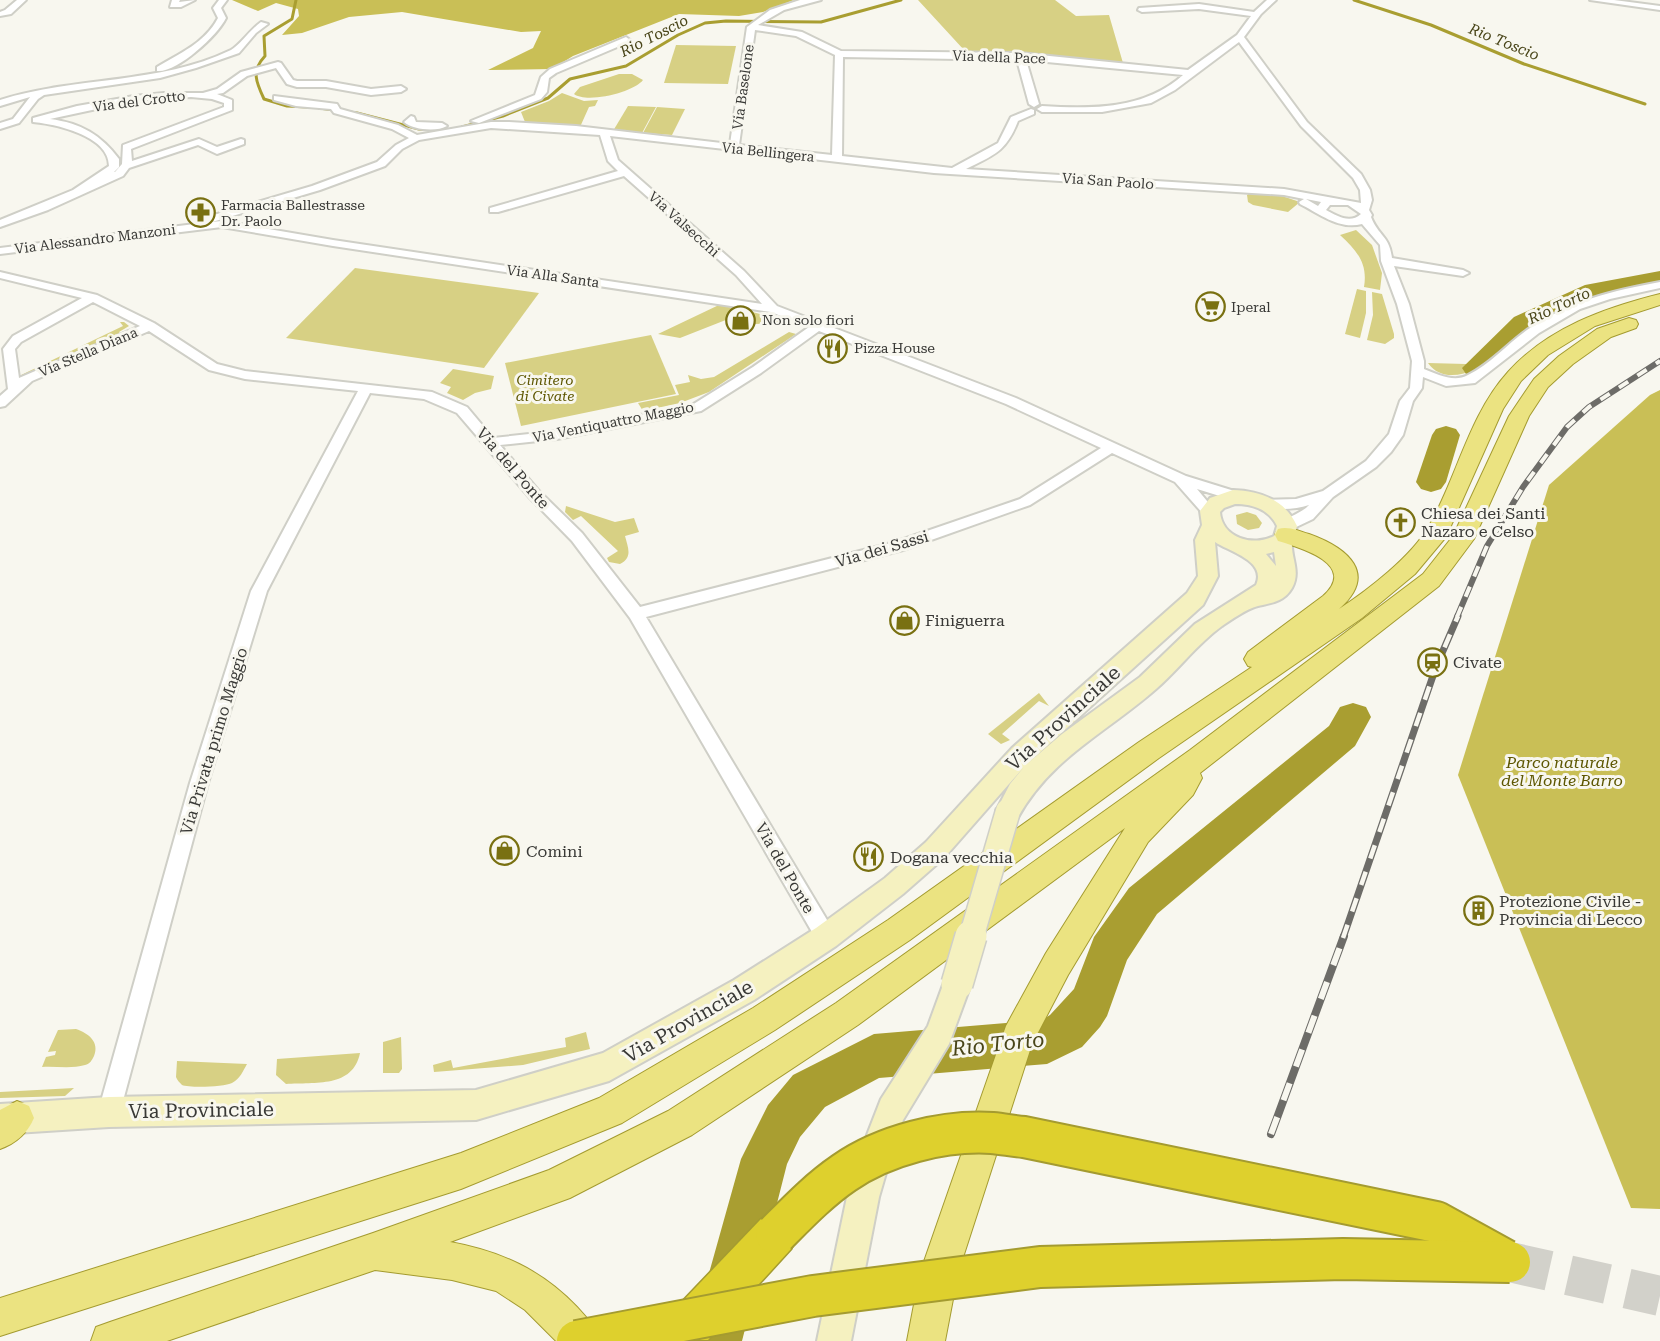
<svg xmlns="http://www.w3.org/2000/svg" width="1660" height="1341" viewBox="0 0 1660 1341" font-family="'Roboto Serif',serif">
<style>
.green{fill:#d7d084}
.forest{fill:#c9bf56}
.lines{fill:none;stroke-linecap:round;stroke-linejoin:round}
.stream{stroke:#a99e31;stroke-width:3}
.river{fill:#a99e31;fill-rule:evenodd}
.highway-tunnel{stroke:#d2d1ca;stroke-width:40;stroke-dasharray:40 20;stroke-linecap:butt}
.street-casing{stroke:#cfcfc7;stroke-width:4}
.secondary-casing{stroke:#cfcfc7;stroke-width:4}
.primary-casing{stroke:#a49b30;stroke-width:2}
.highway-casing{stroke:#a49b30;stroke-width:3}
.street{fill:#fff;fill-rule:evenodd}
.secondary{fill:#f5f1c0;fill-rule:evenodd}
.primary{fill:#ebe381;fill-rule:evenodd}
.highway{fill:#ded02d;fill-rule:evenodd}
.rail-far3-casing{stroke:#6d6c68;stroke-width:4.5}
.rail-far2-casing{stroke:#6d6c68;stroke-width:6}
.rail-far1-casing{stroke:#6d6c68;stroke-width:7}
.rail-casing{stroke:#6d6c68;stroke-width:8}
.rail-far3{stroke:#f8f7ef;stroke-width:3;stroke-dasharray:9;stroke-linecap:butt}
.rail-far2{stroke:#f8f7ef;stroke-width:4;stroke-dasharray:11;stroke-linecap:butt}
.rail-far1{stroke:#f8f7ef;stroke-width:4.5;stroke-dasharray:14;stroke-linecap:butt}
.rail{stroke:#f8f7ef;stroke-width:6;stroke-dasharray:18;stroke-linecap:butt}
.secondary-bridge-far1-casing{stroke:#cfcfc7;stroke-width:27;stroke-linecap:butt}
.secondary-bridge-casing{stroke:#cfcfc7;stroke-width:34;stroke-linecap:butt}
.highway-bridge-casing{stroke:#a49b30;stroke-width:44;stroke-linecap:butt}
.secondary-bridge-far1{stroke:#f5f1c0;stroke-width:24}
.secondary-bridge{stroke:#f5f1c0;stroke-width:31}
.highway-bridge{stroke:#ded02d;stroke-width:40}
.labels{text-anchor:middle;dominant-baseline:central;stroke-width:6;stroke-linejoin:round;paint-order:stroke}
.far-street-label{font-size:14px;fill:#393936;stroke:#f8f7ef}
.far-poi-label{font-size:14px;fill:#393936;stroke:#f8f7ef;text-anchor:start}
.far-park-label{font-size:14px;font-style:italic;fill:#5d5600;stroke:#f8f7ef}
.far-water-label{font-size:15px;font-style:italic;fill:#494519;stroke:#f8f7ef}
.street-label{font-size:16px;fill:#393936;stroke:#f8f7ef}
.poi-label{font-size:16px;fill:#393936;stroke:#f8f7ef;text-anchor:start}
.park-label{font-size:16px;font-style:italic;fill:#5d5600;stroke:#f8f7ef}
.near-street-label{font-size:20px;fill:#393936;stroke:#f8f7ef}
.near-water-label{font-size:21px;font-style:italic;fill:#494519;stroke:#f8f7ef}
</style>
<rect width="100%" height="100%" fill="#f8f7ef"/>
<g class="green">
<path d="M918 0H1055L1076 16 1109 15 1123 63 1026 53 979 55 964 50Z"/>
<path d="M676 45 736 46 728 84 664 83Z"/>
<path d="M619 74H632L643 80C634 92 587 104 574 94L580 87Z"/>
<path d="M562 93 584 101 598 100 595 106 589 107 580 127 525 122 521 112 549 101Z"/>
<path d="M628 106 656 107 642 133 613 131Z"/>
<path d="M657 107 685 109 672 135 643 133Z"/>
<path d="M1250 193 1282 196 1300 202 1288 212 1253 205 1248 202 1247 195Z"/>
<path d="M1356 230 1372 245 1382 273 1380 290 1364 287C1368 263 1357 251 1340 235Z"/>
<path d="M355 268 539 293 484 368 286 338Z"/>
<path d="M1357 289 1366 291V313L1360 338 1345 334Z"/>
<path d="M1372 292 1382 294 1394 334V338L1385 344 1367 340 1373 315Z"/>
<path d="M721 304 783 320 781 323 754 324 741 314 680 338 658 334Z"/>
<path d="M120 322H124L129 326 119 332 120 334 42 366 19 381 17 377 123 326Z"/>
<path d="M789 332 796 334 709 392 680 403 643 411 638 403 679 395 675 385 690 382 688 375 701 379 714 377Z"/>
<path d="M651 335 676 394 521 426 505 363Z"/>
<path d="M1428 363 1466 364 1475 369C1459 377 1439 379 1428 363Z"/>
<path d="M453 369 494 376 491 389 475 393 463 400 447 393 451 387 440 383Z"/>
<path d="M566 506 615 522 634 518 639 532 625 536C628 548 633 557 620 564L609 562 607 558 618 551 581 516 573 520 565 512Z"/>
<path d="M1247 512 1256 515 1262 523 1259 528 1248 530 1237 524 1236 515Z"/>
<path d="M1039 693 1049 706 1039 701 1002 734 1010 740 1001 744 988 734Z"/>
<path d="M76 1029C88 1033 100 1042 94 1056 92 1060 90 1064 85 1065 72 1069 55 1066 42 1067L46 1057 55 1055 56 1051 48 1052 58 1030Z"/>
<path d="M586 1032 590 1049 523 1065 434 1072 433 1065 451 1060 453 1068 566 1047 565 1038Z"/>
<path d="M401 1037 402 1069 399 1073H383V1042Z"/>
<path d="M360 1053C353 1088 315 1082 286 1084L276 1075 277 1059Z"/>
<path d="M177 1061 247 1064C243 1071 240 1079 232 1083 225 1087 189 1088 182 1085 180 1083 177 1080 176 1077Z"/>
<path d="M74 1088 65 1096 0 1098V1092Z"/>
</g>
<g class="forest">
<path d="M232 0H794L763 12 739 16 679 14 573 56 552 69 488 70 533 48 541 31 521 32 402 12 349 17 302 33 282 35 299 16 298 9 276 3 258 11Z"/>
<path d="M1660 390V1209L1631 1208 1458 775 1549 485 1650 395Z"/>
</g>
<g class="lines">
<g class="stream">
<path d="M296 0 292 19 264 36 265 56C251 71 256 82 264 99L287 106 308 107"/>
<path d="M1354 0 1431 25 1524 64 1645 104"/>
<path d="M319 108 357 113 419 129 449 130"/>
<path d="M462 127 503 116 548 98 570 79 626 66 678 35 705 23 726 21 821 22 901 0"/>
</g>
<g class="river">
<path d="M1660 271V285L1601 296 1532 327 1484 374 1475 376 1466 374 1462 368 1514 317 1585 285Z"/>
<path d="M1446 426 1456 429 1460 435 1446 482 1441 489 1431 492 1421 489 1416 482 1432 435 1436 429Z"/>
<path d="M1353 703 1366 707 1371 717 1355 746 1157 914 1127 960 1107 1016 1100 1027 1082 1047 1047 1064 879 1078 825 1107 800 1137 787 1164 742 1341H690L741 1159 768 1105 793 1075 874 1034 1042 1020 1050 1015 1074 989 1094 937 1129 888 1329 726 1340 707Z"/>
</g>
<path class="highway-tunnel" d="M1510 1262 1660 1296"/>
<defs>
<g id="street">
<path d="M17 0H26L11 14 0 16V12L5 10Z"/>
<path d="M172 0H180L179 2 195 0 181 7H170Z"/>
<path d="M219 0H227L221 8 226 18C217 36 177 73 157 71V67C180 53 205 43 218 18L213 8Z"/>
<path d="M800 0H821L784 10 758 25 802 32 841 51 1020 53 1188 70 1237 35 1251 16 1199 9 1142 12 1138 10 1139 8 1199 4 1254 12 1267 0H1276L1261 14 1244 37 1307 122 1361 174 1370 190 1372 200 1369 210 1372 215 1371 217C1379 237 1389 235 1392 258L1463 270 1469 273 1463 276 1394 266 1409 304 1424 361V369C1437 374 1454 383 1468 375 1491 364 1509 342 1530 328 1572 300 1612 291 1660 282V288L1610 299 1580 309 1539 333 1475 383 1446 386 1423 377 1422 388 1413 401 1403 435 1391 452 1376 467 1333 497 1313 519 1292 529H1282L1280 525C1287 516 1301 514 1309 505 1294 510 1276 510 1261 506L1259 503 1261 500 1296 499 1323 491 1366 461 1389 434 1400 401 1410 388 1412 361 1397 304 1381 261 1380 245 1362 224C1339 230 1320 214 1300 204L1299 202 1304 199 1284 195 934 173 610 136 618 160 744 271 777 306 1016 398 1186 476 1244 494 1246 497 1239 502 1197 489 1217 513 1210 518 1205 516 1175 482 1112 453 1030 505 903 550 646 617 833 930 836 937 833 944 826 946 819 944 630 618 572 541 529 497 457 413 424 399 370 393 267 591 208 783 120 1112 117 1120 109 1123 101 1120 98 1112 190 783 251 591 358 391 245 379 209 370 149 331 32 381 5 406 0 407V396L8 389 3 349 13 336 82 298 0 278V272L97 295 154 323 217 364 245 371 432 392 467 407 493 438 557 431 692 405 753 367 809 327 771 312 333 246 222 227 0 254V248L211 222 206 219 207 217 312 186 377 162 396 145 409 138 392 129 334 113 331 109 296 106 274 100V96L337 104 340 109 398 125 417 135 491 122H509L576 126 730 144 747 27 770 10ZM755 30 796 36 835 55 832 155 739 145ZM1239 42 1301 126 1353 178 1360 190 1361 203 1284 189 966 169C994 155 1006 152 1018 121L1034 114V110L1031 109 1011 117 998 143 952 168 842 156 843 57 1017 60 1029 104 1034 107 1039 104 1026 60 1183 75C1144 110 1091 109 1042 106L1037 109 1042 112H1102L1151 103 1175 90ZM491 128 600 135 608 161 618 171 490 208V212H498L624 176 736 275 762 304 333 240 222 221 212 222 320 190 385 166 402 149 419 140ZM1306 199 1321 202 1318 206ZM1330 205H1348L1361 214C1350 224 1337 216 1326 210ZM93 302 140 326 19 378 15 349 21 342ZM819 331 1006 404 1101 448 1020 499 895 542 640 607 582 533 539 491 500 445 557 439 701 411 761 373Z"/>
<path d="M1590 0H1614L1660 6V10Z"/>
<path d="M261 22 268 24 256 33 239 53 196 68 160 78 44 95 38 99 19 123 0 129V123L13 119 30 97 0 106V100C75 76 159 85 231 50 240 45 250 30 261 22Z"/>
<path d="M626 37 630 40 629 42 556 73 549 78 547 92 541 99 479 123 471 121 535 95 541 77 550 69Z"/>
<path d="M278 62 281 63 293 80 297 81H326L371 89 401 86 406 89 401 92 371 95 326 87H297L287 84 276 68 247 76 223 93 217 94 232 100V110L131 149 132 161 199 139 217 147 241 139 244 140V144L217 154 198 145 129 168 123 176 48 210 0 227V220L73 190 109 166C109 135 54 124 33 122V118L77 106 134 96 164 93H203L217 89 241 72ZM191 97 212 99 224 103V107L123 145 122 164 115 172H114L119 167V159C101 135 81 123 50 119L134 101Z"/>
<path d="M411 116 414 117 416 122 442 123 447 126C437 132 413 130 404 122Z"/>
</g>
<g id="secondary">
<path d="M1233 490C1261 491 1285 500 1297 526 1296 531 1292 538 1292 543 1291 559 1301 571 1292 588 1284 602 1271 603 1258 606 1246 609 1231 620 1222 626 1197 644 1179 669 1156 689 1106 733 1050 758 1017 819L1008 822 999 819 996 811 1010 784 1024 767 944 858 903 894 836 946 754 1000 609 1081 476 1120 109 1127 0 1134V1104L109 1097 476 1090 603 1053 734 980 816 928 885 878 926 842 1012 748 1187 593 1198 576 1195 540 1202 525 1200 511 1210 498ZM1235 504C1252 504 1269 509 1277 526L1274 536C1253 547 1222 538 1220 512L1224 508ZM1215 542C1230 552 1267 561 1256 585L1195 624 1140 677 1062 734 1026 765 1203 605 1218 576ZM1274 552 1276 566 1266 554Z"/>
<path d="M957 970 967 974 971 984 949 1044 903 1120 897 1135 879 1197 851 1341H817L847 1197 867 1135 881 1099 928 1026 947 974Z"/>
</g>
<g id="primary">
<path d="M1660 294V305L1595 326 1548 355 1521 381 1503 409 1446 537 1415 574 1362 618 1159 758 910 940 775 1030 622 1123 461 1189 0 1336V1298L461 1153 599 1098 753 1008 888 920 1139 742 1252 667 1248 666 1244 659 1248 652 1323 596C1358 565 1302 548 1278 541L1275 535 1278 529C1289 526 1298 531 1309 534 1348 548 1379 574 1339 609 1368 590 1411 557 1429 526 1457 477 1469 415 1508 372 1548 328 1604 308 1660 294Z"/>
<path d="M1629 318 1636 320 1638 324 1636 328 1611 337 1573 364 1548 387 1529 416 1474 539 1439 586 1200 773 1202 778 1193 795 1148 842 1068 975 1032 1044 958 1273 945 1341H907L920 1273 1006 1026 1046 953 1125 828 858 1025 692 1135 570 1198 450 1242C500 1251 542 1270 577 1307 587 1318 596 1327 601 1341H556L525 1310 496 1291 452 1280 375 1270 167 1341H91L96 1327 110 1322 373 1233 549 1170 668 1111 836 1003 1190 750 1423 574 1453 536 1509 416 1534 379 1559 356 1597 329Z"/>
<path d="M17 1101 29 1106 34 1118C27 1134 16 1143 0 1149V1110Z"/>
</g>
<path id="highway" d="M776 1212 791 1219 798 1234 791 1249 708 1340H676L669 1324 676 1308 761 1219Z"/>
</defs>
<use href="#street" class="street-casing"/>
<use href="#secondary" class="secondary-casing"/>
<use href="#primary" class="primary-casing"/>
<use href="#highway" class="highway-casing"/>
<use href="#street" class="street"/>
<use href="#secondary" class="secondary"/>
<use href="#primary" class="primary"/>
<use href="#highway" class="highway"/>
<defs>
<path id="rail-far3" d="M1657 363 1660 361"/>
<path id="rail-far2" d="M1457 617 1487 546 1523 487 1567 427 1589 407 1660 361"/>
<path id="rail-far1" d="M1343 938 1436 667 1458 616"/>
<path id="rail" d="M1271 1134 1344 936"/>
</defs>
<use href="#rail-far3" class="rail-far3-casing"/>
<use href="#rail-far2" class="rail-far2-casing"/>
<use href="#rail-far1" class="rail-far1-casing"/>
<use href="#rail" class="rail-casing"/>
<use href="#rail-far3" class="rail-far3"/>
<use href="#rail-far2" class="rail-far2"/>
<use href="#rail-far1" class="rail-far1"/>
<use href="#rail" class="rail"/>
<defs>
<path id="secondary-bridge-far1" d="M971 938 1008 811"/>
<path id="secondary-bridge" d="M957 984 971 936"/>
<g id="highway-bridge">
<path d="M776 1234C797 1213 819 1190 844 1173 884 1145 944 1130 992 1133 1003 1134 1013 1136 1024 1137L1436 1222 1505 1260"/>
<path d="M577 1341 813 1296 1040 1267 1343 1259 1510 1262"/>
</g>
</defs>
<use href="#secondary-bridge-far1" class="secondary-bridge-far1-casing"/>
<use href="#secondary-bridge" class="secondary-bridge-casing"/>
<use href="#highway-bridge" class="highway-bridge-casing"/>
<use href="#secondary-bridge-far1" class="secondary-bridge-far1"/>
<use href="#secondary-bridge" class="secondary-bridge"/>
<use href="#highway-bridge" class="highway-bridge"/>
</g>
<defs>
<symbol id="pharmacy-ring" viewBox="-11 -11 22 22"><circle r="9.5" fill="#f8f7ef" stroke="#797011" stroke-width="1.5"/><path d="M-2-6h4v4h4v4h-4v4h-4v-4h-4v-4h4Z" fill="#797011"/></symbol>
<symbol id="supermarket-ring" viewBox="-11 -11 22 22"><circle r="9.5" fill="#f8f7ef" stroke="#797011" stroke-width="1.5"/><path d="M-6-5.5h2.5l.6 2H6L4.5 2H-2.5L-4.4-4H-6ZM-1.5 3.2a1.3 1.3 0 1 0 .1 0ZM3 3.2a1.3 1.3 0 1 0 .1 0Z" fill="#797011"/></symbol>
<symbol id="shop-ring" viewBox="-11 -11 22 22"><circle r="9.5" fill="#f8f7ef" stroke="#797011" stroke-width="1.5"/><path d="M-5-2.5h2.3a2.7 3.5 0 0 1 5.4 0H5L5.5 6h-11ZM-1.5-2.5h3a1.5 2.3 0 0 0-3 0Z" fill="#797011"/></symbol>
<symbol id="restaurant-ring" viewBox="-11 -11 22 22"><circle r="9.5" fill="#f8f7ef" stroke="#797011" stroke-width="1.5"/><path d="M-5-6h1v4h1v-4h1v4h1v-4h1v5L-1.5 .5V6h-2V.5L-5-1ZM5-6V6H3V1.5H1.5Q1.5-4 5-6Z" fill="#797011"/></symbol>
<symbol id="church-ring" viewBox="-11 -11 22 22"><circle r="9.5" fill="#f8f7ef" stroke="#797011" stroke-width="1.5"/><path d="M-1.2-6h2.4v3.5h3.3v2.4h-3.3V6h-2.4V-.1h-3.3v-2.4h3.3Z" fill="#797011"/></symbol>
<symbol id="station-ring" viewBox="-11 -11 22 22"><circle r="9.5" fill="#f8f7ef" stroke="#797011" stroke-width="1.5"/><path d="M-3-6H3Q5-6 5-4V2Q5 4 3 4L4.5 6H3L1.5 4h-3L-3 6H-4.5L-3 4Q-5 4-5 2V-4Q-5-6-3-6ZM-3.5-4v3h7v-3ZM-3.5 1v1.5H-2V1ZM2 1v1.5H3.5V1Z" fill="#797011"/></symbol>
<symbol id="building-ring" viewBox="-11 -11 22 22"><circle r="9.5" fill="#f8f7ef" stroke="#797011" stroke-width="1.5"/><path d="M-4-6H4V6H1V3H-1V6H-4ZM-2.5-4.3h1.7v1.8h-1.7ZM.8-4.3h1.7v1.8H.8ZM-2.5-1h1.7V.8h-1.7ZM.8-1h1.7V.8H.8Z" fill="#797011"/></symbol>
</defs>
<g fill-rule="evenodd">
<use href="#pharmacy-ring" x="184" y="196" width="33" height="33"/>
<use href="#supermarket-ring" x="1194" y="290" width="33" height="33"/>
<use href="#shop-ring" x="724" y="304" width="33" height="33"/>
<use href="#restaurant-ring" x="816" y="332" width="33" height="33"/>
<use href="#church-ring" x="1384" y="506" width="33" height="33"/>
<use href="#shop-ring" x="888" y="604" width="33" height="33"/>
<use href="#station-ring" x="1416" y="646" width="33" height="33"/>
<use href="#shop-ring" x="488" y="834" width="33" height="33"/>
<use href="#restaurant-ring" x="852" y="840" width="33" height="33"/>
<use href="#building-ring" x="1462" y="894" width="33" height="33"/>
</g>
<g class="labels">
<g class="far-street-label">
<text transform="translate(999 57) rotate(2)">Via della Pace</text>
<text transform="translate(743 87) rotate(-82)">Via Baselone</text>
<text transform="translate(139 101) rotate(-7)">Via del Crotto</text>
<text transform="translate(768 152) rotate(6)">Via Bellingera</text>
<text transform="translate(1108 181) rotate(4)">Via San Paolo</text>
<text transform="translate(684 224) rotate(42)">Via Valsecchi</text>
<text transform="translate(95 239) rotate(-7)">Via Alessandro Manzoni</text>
<text transform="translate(553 276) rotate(8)">Via Alla Santa</text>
<text transform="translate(88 352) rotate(-23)">Via Stella Diana</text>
<text transform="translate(613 422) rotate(-11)">Via Ventiquattro Maggio</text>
</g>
<g class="far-poi-label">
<text x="221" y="205">Farmacia Ballestrasse<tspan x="221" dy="16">Dr. Paolo</tspan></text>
<text x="1231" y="307">Iperal</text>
<text x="762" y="320">Non solo fiori</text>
<text x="854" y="348">Pizza House</text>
</g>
<g class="far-park-label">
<text x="545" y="380">Cimitero<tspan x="545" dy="16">di Civate</tspan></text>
</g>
<g class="far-water-label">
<text transform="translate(654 36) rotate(-27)">Rio Toscio</text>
<text transform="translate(1504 42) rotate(22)">Rio Toscio</text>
<text transform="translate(1559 306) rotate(-25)">Rio Torto</text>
</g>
<g class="street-label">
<text transform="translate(513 468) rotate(49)">Via del Ponte</text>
<text transform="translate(882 549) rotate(-16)">Via dei Sassi</text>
<text transform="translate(214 741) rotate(-73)">Via Privata primo Maggio</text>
<text transform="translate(785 868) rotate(60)">Via del Ponte</text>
</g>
<g class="poi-label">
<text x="1421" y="513">Chiesa dei Santi<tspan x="1421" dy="18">Nazaro e Celso</tspan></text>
<text x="925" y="620">Finiguerra</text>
<text x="1453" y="662">Civate</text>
<text x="526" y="851">Comini</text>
<text x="890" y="857">Dogana vecchia</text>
<text x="1499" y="901">Protezione Civile -<tspan x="1499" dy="18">Provincia di Lecco</tspan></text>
</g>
<g class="park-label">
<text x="1562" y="762">Parco naturale<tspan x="1562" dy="18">del Monte Barro</tspan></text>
</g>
<g class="near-street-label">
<text transform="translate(1063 718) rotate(-42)">Via Provinciale</text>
<text transform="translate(688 1021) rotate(-30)">Via Provinciale</text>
<text transform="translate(201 1110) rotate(-1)">Via Provinciale</text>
</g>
<g class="near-water-label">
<text transform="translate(998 1044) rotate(-6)">Rio Torto</text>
</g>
</g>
</svg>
